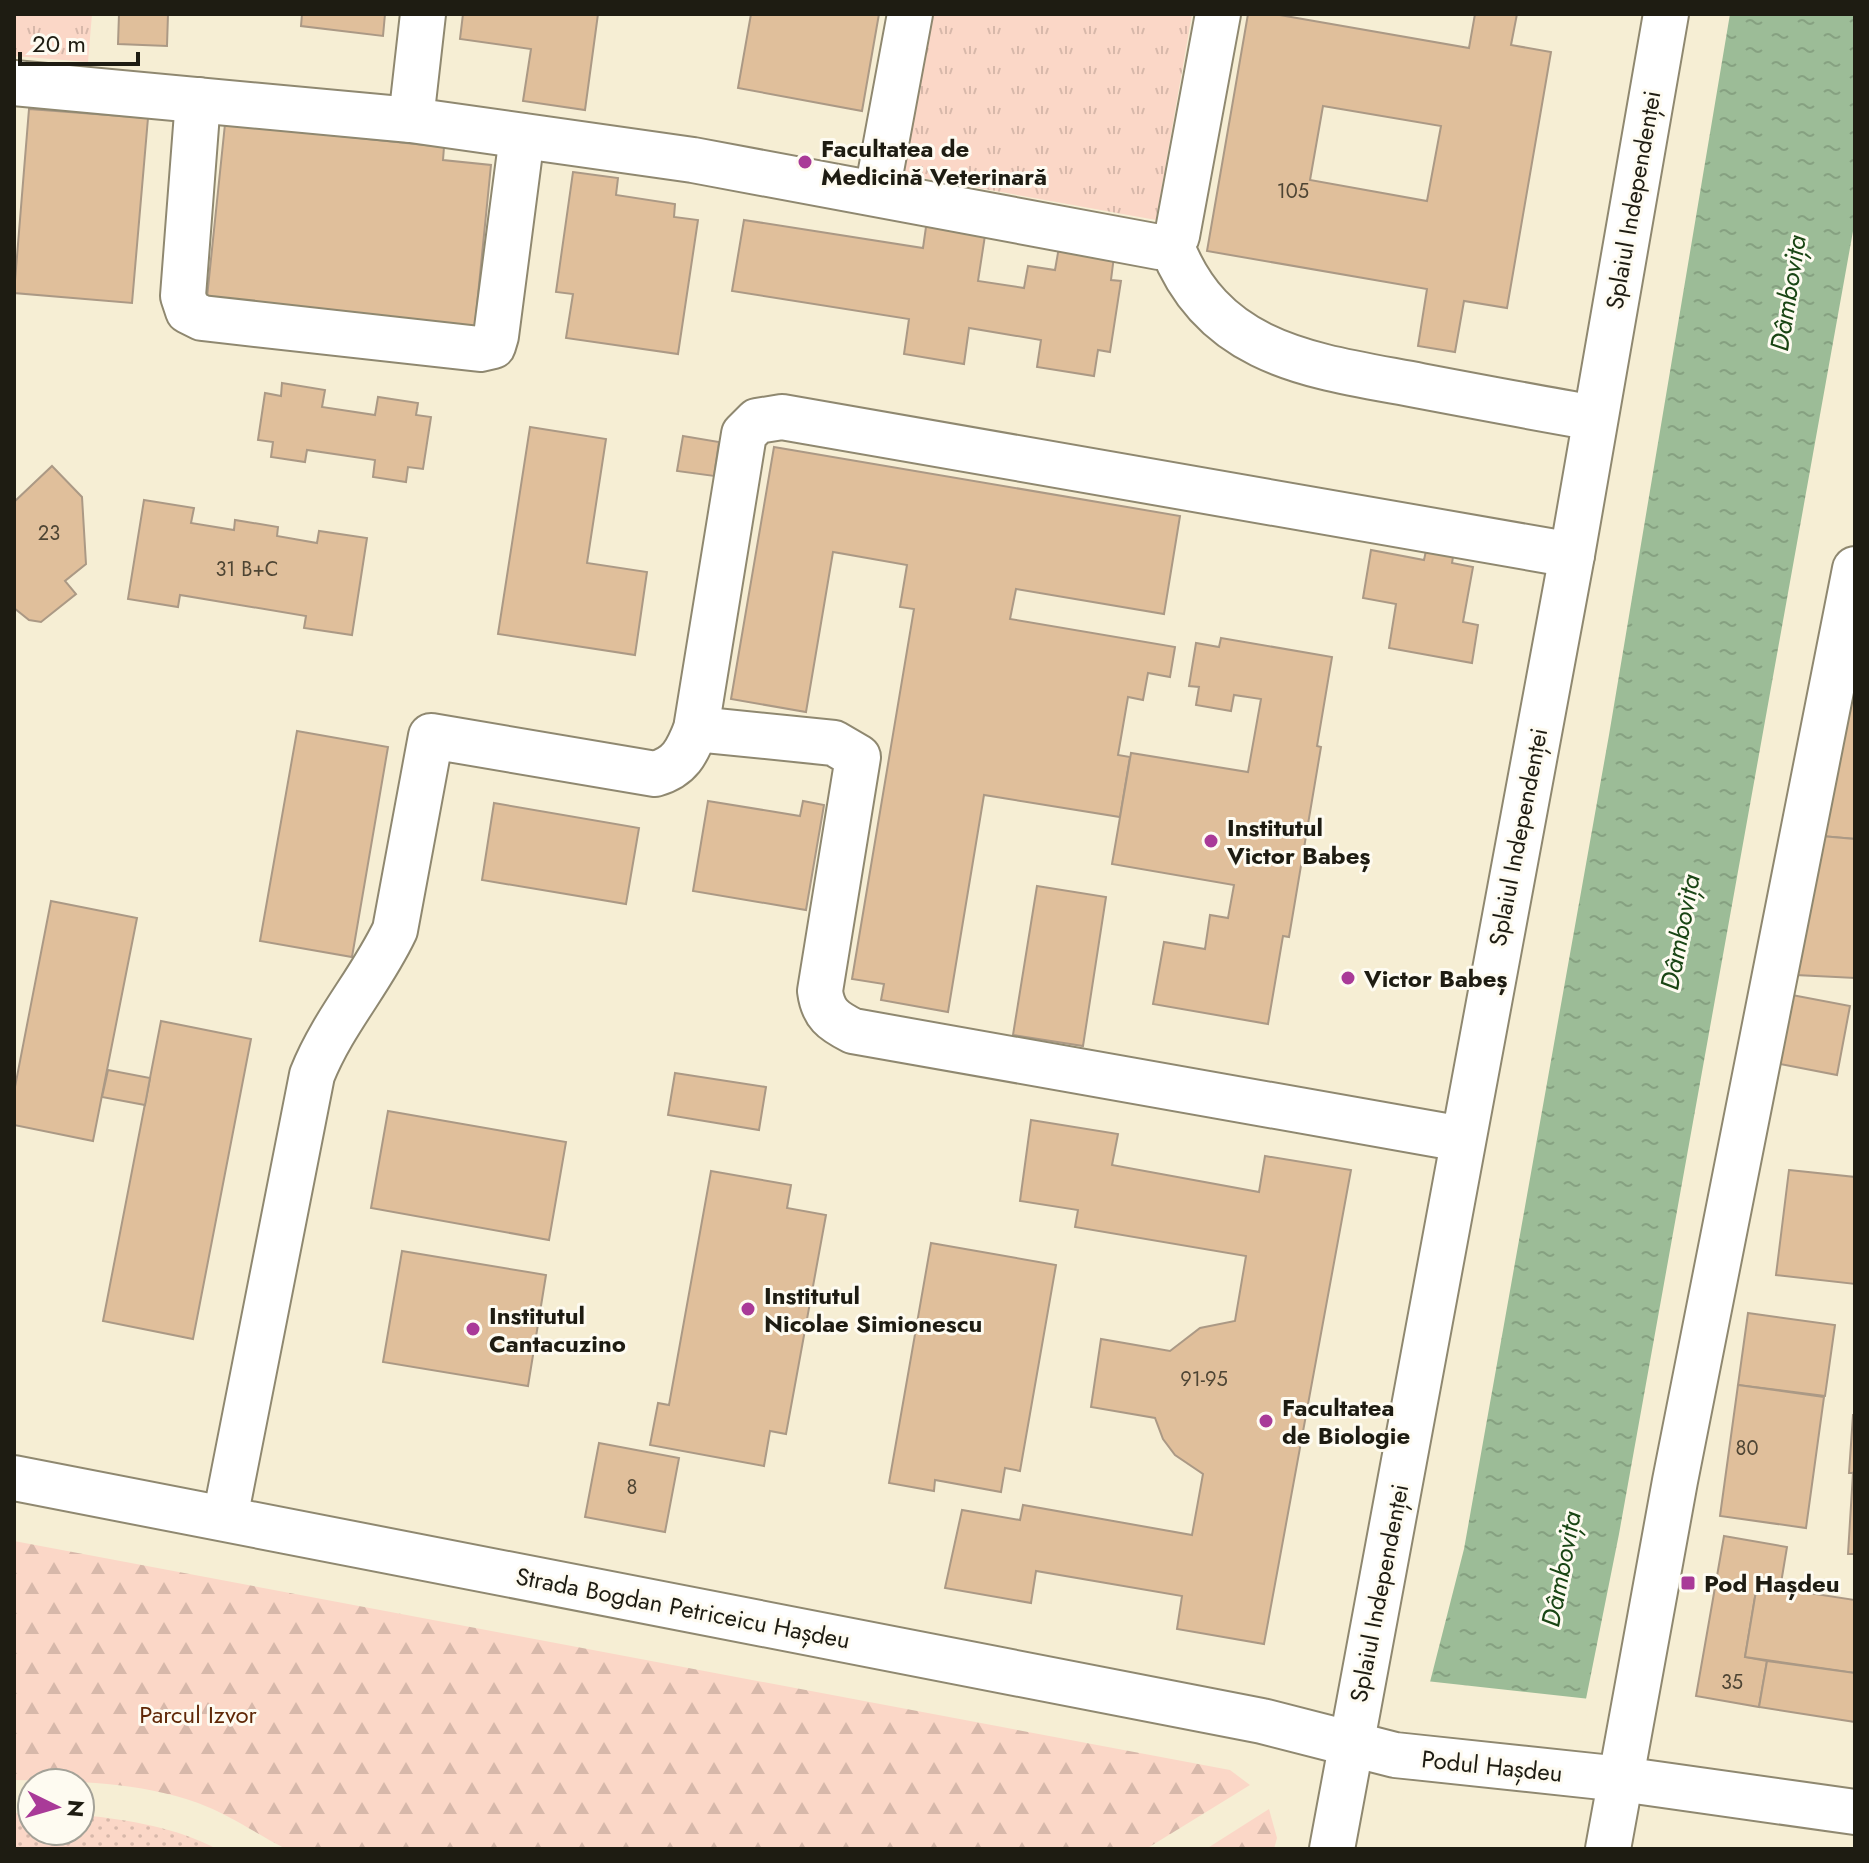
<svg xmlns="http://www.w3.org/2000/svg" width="1869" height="1863" viewBox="0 0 1869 1863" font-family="Jost,sans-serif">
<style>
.grass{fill:url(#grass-tufts)}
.forest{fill:url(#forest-firs)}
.garden{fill:url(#garden-dots)}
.water{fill:url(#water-ripples)}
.pier{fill:#f6eed4}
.building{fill:#e0bf9b;stroke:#ab9985;stroke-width:2;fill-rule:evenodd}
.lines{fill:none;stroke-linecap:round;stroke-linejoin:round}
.minor-casing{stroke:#8f8870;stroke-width:48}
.major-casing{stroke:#8f8870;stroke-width:48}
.minor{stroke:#fff;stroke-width:44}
.major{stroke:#fff;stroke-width:44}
.poi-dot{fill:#a93a98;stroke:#fefbf1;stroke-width:3}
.labels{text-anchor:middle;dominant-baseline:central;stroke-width:6;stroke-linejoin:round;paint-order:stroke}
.number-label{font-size:20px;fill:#4e4534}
.poi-label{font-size:24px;font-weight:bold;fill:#1e1c12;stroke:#fefbf1;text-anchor:start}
.street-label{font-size:24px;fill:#1e1c12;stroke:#fefbf1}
.park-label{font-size:24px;fill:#5f2706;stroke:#fefbf1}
.water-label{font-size:26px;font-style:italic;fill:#194514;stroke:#fefbf1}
</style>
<defs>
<pattern id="grass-tufts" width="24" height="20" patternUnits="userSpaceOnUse" patternTransform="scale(2)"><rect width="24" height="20" fill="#fbd7c7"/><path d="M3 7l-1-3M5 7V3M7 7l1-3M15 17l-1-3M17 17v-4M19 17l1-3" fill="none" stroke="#d7b8aa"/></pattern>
<pattern id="forest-firs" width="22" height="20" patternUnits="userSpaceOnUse" patternTransform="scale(2)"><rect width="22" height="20" fill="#fbd7c7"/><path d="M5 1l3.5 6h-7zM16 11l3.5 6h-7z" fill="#d7b8aa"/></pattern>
<pattern id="garden-dots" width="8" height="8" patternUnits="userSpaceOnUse" patternTransform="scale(2)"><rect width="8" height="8" fill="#fbd7c7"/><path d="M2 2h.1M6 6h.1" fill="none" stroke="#d7b8aa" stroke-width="1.8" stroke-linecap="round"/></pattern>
<pattern id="water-ripples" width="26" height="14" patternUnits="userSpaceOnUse" patternTransform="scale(2)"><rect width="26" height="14" fill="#9cbc97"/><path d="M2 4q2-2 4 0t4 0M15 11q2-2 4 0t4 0" fill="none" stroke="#86a181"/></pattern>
</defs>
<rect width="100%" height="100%" fill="#f6eed4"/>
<g class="grass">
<path d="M14 14H92L88 62 14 56Z"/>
<path d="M930 14H1192L1156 220 901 174Z"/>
</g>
<g class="forest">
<path d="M14 1541 1230 1770 1250 1785 1146 1849H286C257 1834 228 1814 198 1803 140 1782 75 1781 14 1780Z"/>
<path d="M1269 1809 1277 1838 1274 1849H1206Z"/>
</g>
<path class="garden" d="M14 1813 32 1814V1831H80V1815H85C132 1821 175 1827 217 1849H14Z"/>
<path class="water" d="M1730 14H1855V220L1619 1534 1556 1849H1397L1430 1682 1464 1549 1609 735Z"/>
<path class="pier" d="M1426 1681 1590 1699 1560 1849 1393 1848Z"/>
<g class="building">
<path d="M119 14H168L167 46 118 44Z"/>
<path d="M302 14H385L383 36 301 26Z"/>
<path d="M463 14H598L585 110 523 101 531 49 460 39Z"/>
<path d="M751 14H879L862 111 738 88Z"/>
<path d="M1248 14H1274L1469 48 1475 14H1517L1511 45 1551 52 1507 308 1464 301 1455 352 1418 346 1427 289 1207 251ZM1323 106 1441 126 1427 201 1310 180Z"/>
<path d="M29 109 148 118 132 303 14 293Z"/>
<path d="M225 124 444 147 443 160 491 165 474 335 206 307Z"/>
<path d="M573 172 618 178 616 195 675 204 674 217 698 220 678 354 566 338 573 294 556 292Z"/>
<path d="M744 220 923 248 927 220 986 229 978 281 1024 288 1028 266 1055 270 1059 247 1114 256 1111 280 1121 281 1110 352 1098 350 1094 376 1037 367 1041 340 969 328 964 364 904 354 909 319 732 291Z"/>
<path d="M282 383 325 390 322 407 375 415 378 397 418 403 416 415 431 417 423 469 408 467 406 482 373 477 375 460 307 450 305 462 271 457 273 442 258 440 265 393 281 396Z"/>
<path d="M530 427 606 439 587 563 647 572 635 655 498 634Z"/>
<path d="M683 436 719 442 714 476 677 471Z"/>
<path d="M774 447 1180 516 1164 614 1016 589 1010 619 1175 647 1170 677 1148 673 1143 700 1128 697 1118 755 1130 757 1120 817 984 795 948 1012 881 1000 884 984 852 979 914 609 900 607 907 565 833 552 806 712 731 699Z"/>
<path d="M52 466 82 497 86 564 65 581 76 594 41 622 29 620 14 608V502Z"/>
<path d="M144 500 194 508 191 523 234 530 235 520 278 527 277 536 317 543 319 531 367 538 352 635 304 628 306 616 180 595 178 607 128 599Z"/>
<path d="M1427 546 1454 551 1452 563 1473 567 1463 622 1478 625 1472 663 1389 648 1396 604 1363 598 1371 550 1424 560Z"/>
<path d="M1221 638 1332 657 1317 746 1321 747 1289 937 1283 936 1268 1024 1153 1004 1164 942 1205 949 1210 915 1228 918 1234 885 1112 864 1131 753 1248 772 1261 699 1234 695 1231 711 1196 705 1199 687 1189 686 1196 643 1219 647Z"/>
<path d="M1849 688 1855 689V839L1821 836Z"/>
<path d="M297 731 388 747 352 957 260 941Z"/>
<path d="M708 801 800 816 803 801 824 805 806 910 693 891Z"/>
<path d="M494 803 639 828 626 904 482 880Z"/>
<path d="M1821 836 1855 839V978L1796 975Z"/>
<path d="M1037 886 1106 897 1083 1046 1013 1035Z"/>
<path d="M51 901 137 918 93 1141 14 1125V1092Z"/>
<path d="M1792 995 1850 1006 1837 1075 1780 1064Z"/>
<path d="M161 1021 251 1039 193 1339 103 1321Z"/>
<path d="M108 1070 150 1078 145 1105 102 1097Z"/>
<path d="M675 1073 766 1087 759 1130 668 1115Z"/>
<path d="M388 1111 566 1142 549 1240 371 1208Z"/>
<path d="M1031 1120 1118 1134 1112 1165 1259 1192 1265 1156 1351 1170 1264 1644 1177 1629 1182 1596 1036 1571 1031 1603 945 1588 962 1510 1020 1520 1023 1505 1192 1535 1203 1474 1175 1455 1163 1439 1155 1418 1091 1407 1101 1339 1170 1351 1200 1328 1235 1321 1246 1256 1075 1227 1078 1210 1020 1201Z"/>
<path d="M1789 1170 1855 1177V1284L1776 1275Z"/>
<path d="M711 1171 791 1185 787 1208 826 1215 786 1434 770 1431 764 1466 650 1445 658 1403 669 1405Z"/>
<path d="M931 1243 1056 1265 1020 1471 1005 1468 1001 1492 935 1480 934 1491 889 1483Z"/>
<path d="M402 1251 546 1275 528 1386 383 1362Z"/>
<path d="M1748 1313 1835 1325 1825 1396 1738 1385Z"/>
<path d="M1738 1385 1824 1397 1806 1528 1720 1516Z"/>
<path d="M1853 1415H1855V1473H1849Z"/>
<path d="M599 1443 679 1458 665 1532 585 1517Z"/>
<path d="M1853 1473 1855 1474V1554H1848Z"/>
<path d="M1724 1536 1787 1547 1780 1589 1757 1585 1745 1657 1767 1661 1759 1707 1696 1696Z"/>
<path d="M1757 1585 1855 1600V1673L1745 1657Z"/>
<path d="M1767 1661 1855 1673V1722L1759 1707Z"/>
</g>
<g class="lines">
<defs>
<g id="minor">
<path d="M14 83 411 120 693 160 1159 247 1171 244 1177 236 1218 14"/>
<path d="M198 100 183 296 188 311 202 318 480 349 493 346 496 336 522 136"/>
<path d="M411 120 423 14"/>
<path d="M877 192 910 14"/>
<path d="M1171 244C1214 358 1317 366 1421 386 1479 397 1537 408 1595 418"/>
<path d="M696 729 834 743 858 757 820 991C823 1014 833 1021 853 1031L1462 1139"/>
<path d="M225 1518 312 1075C333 1022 371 981 395 930L431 736 655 774C680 767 687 752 696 729L744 434 757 421 782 417 1572 555"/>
</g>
<g id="major">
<path d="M14 1478 1262 1721 1395 1755 1621 1779 1855 1812"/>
<path d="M1332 1849 1572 555 1666 14"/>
<path d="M1608 1849 1675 1481 1855 569"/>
</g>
</defs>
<use href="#minor" class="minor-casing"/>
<use href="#major" class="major-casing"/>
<use href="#minor" class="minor"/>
<use href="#major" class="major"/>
</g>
<g class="poi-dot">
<circle cx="805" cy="162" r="8"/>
<circle cx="1211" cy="841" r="8"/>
<circle cx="1348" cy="978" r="8"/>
<circle cx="748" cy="1309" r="8"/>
<circle cx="473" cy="1329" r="8"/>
<circle cx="1266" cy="1421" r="8"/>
<rect x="1680" y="1575" width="16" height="16" rx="4"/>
</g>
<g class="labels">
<g class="number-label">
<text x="1293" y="191">105</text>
<text x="49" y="533">23</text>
<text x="247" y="569">31 B+C</text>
<text x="1204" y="1379">91-95</text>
<text x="1747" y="1448">80</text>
<text x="632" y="1487">8</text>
<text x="1732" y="1682">35</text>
</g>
<g class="poi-label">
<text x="821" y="148">Facultatea de<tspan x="821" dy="28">Medicină Veterinară</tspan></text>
<text x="1227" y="827">Institutul<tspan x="1227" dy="28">Victor Babeș</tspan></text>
<text x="1364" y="978">Victor Babeș</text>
<text x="764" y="1295">Institutul<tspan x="764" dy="28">Nicolae Simionescu</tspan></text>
<text x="489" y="1315">Institutul<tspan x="489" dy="28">Cantacuzino</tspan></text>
<text x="1282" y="1407">Facultatea<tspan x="1282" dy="28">de Biologie</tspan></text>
<text x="1704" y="1583">Pod Hașdeu</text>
</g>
<g class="street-label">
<text transform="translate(1633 200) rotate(-80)">Splaiul Independenței</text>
<text transform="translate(1518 837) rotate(-79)">Splaiul Independenței</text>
<text transform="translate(1379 1593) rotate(-79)">Splaiul Independenței</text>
<text transform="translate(683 1608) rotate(11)">Strada Bogdan Petriceicu Hașdeu</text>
<text transform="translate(1492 1766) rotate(6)">Podul Hașdeu</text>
</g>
<g class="park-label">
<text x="198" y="1714">Parcul Izvor</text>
</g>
<g class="water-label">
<text transform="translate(1788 293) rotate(-81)">Dâmbovița</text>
<text transform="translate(1680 932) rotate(-79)">Dâmbovița</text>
<text transform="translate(1561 1569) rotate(-79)">Dâmbovița</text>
</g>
</g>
<rect width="1869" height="1863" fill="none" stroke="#1e1c12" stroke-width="32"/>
<g transform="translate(56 1807) rotate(95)"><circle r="38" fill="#fefbf1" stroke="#a4a298" stroke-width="2"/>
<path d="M0-6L14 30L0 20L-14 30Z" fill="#a93a98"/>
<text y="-12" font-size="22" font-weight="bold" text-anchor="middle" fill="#1e1c12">N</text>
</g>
<path d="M20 52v12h118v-12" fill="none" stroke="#1e1c12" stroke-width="4"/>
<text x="32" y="52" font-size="24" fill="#1e1c12" stroke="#fefbf1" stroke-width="6" paint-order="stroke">20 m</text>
</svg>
